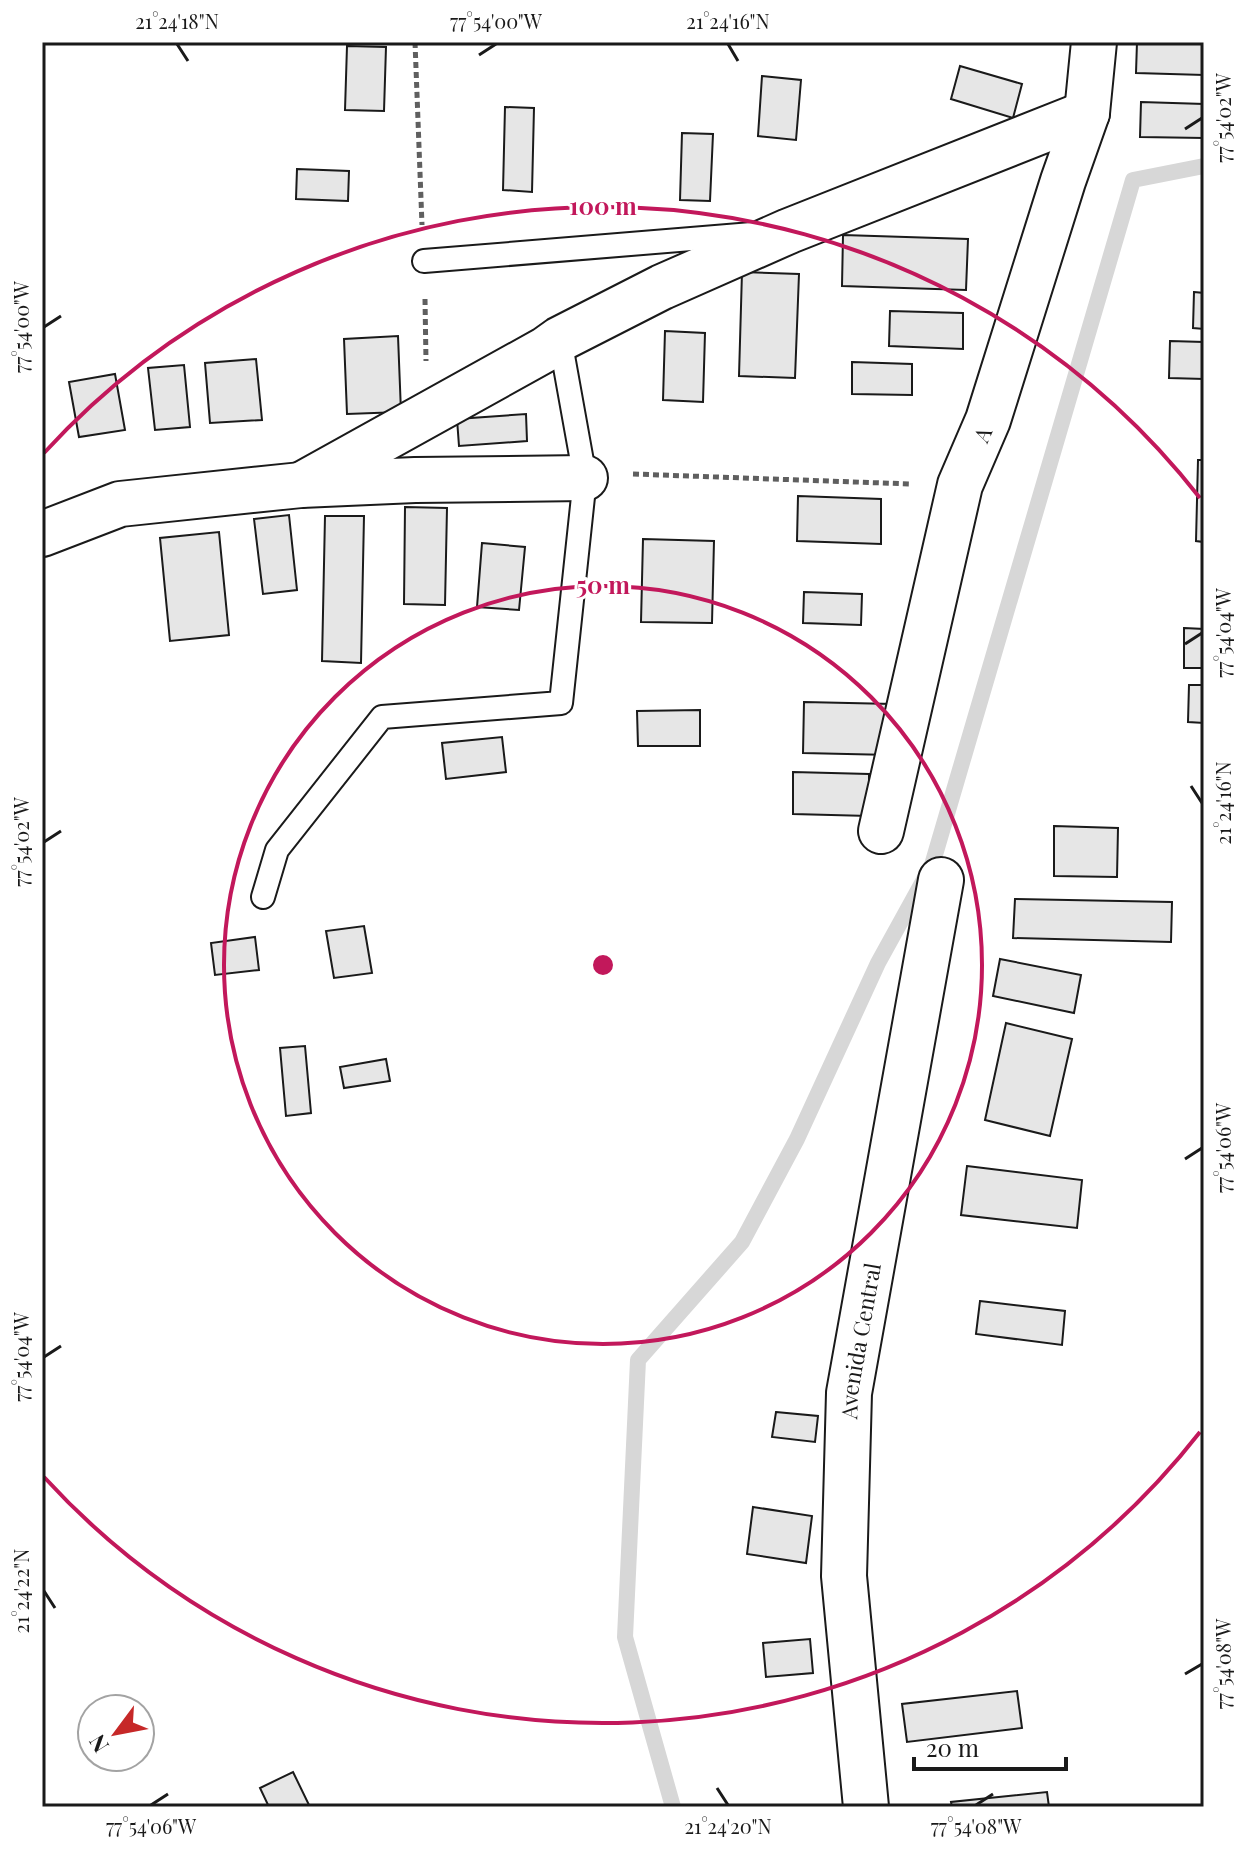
<svg xmlns="http://www.w3.org/2000/svg" width="1246" height="1849" viewBox="0 0 1246 1849" font-family="'Playfair Display',serif">
<style>
.lines{fill:none;stroke-linecap:round;stroke-linejoin:round}
.stream{stroke:#d7d7d7;stroke-width:16}
.building{fill:#e6e6e6;stroke:#1a1a1a;stroke-width:2}
.service-casing{stroke:#1a1a1a;stroke-width:26}
.minor-casing{stroke:#1a1a1a;stroke-width:48}
.path{stroke:#5f5f5f;stroke-width:5;stroke-dasharray:6 4;stroke-linecap:butt}
.service{stroke:#fff;stroke-width:22}
.minor{stroke:#fff;stroke-width:44}
.ticks{fill:none;stroke:#1a1a1a;stroke-width:3}
.ring{fill:none;stroke:#c2185b;stroke-width:4}
.labels{text-anchor:middle;dominant-baseline:central;stroke-width:6;stroke-linejoin:round;paint-order:stroke}
.street-label{font-size:22px;fill:#1a1a1a;stroke:#fff}
.centre{fill:#c2185b;stroke:#fff;stroke-width:4}
.ring-label{font-size:24px;text-anchor:middle;font-weight:bold;fill:#c2185b;stroke:#fff;stroke-width:6;stroke-linejoin:round;paint-order:stroke}
.neatline{fill:none;stroke:#1a1a1a;stroke-width:3}
.ticks-label{font-size:20px;text-anchor:middle;fill:#1a1a1a}
</style>
<rect width="100%" height="100%" fill="#fff"/>
<g class="lines">
<path class="stream" d="M673 1807 625 1637 638 1360 742 1242 797 1139 878 963 932 865 1133 180 1204 166"/>
</g>
<g class="building">
<path d="M1137 42H1204V75L1136 73Z"/>
<path d="M347 46 386 47 384 111 345 110Z"/>
<path d="M960 66 1022 84 1013 118 951 99Z"/>
<path d="M762 76 801 80 796 140 758 136Z"/>
<path d="M1141 102 1204 104V138L1140 137Z"/>
<path d="M505 107 534 108 532 192 503 190Z"/>
<path d="M682 133 713 134 710 201 680 200Z"/>
<path d="M297 169 349 171 348 201 296 199Z"/>
<path d="M843 235 968 239 966 290 842 286Z"/>
<path d="M742 272 799 274 795 378 739 376Z"/>
<path d="M1194 292 1204 293V329L1193 328Z"/>
<path d="M890 311 963 313V349L889 346Z"/>
<path d="M665 331 705 333 703 402 663 400Z"/>
<path d="M398 336 401 412 347 414 344 339Z"/>
<path d="M1170 341 1204 342V379L1169 378Z"/>
<path d="M256 359 262 420 210 423 205 363Z"/>
<path d="M852 362 912 364V395L852 394Z"/>
<path d="M184 365 190 427 155 430 148 368Z"/>
<path d="M115 374 125 430 79 437 69 382Z"/>
<path d="M526 414 527 441 459 446 457 419Z"/>
<path d="M1198 460H1204V542L1196 541Z"/>
<path d="M798 496 881 499V544L797 541Z"/>
<path d="M405 507 447 508 445 605 404 604Z"/>
<path d="M289 515 297 590 263 594 254 519Z"/>
<path d="M325 516H364L361 663 322 661Z"/>
<path d="M219 532 229 635 170 641 160 538Z"/>
<path d="M643 539 714 541 712 623 641 622Z"/>
<path d="M482 543 525 547 519 610 477 607Z"/>
<path d="M804 592 862 594 861 625 803 623Z"/>
<path d="M1184 628 1204 629V668H1184Z"/>
<path d="M1189 685H1204V723L1188 722Z"/>
<path d="M804 702 893 704 891 755 803 753Z"/>
<path d="M700 710V746H638L637 711Z"/>
<path d="M502 737 506 772 446 779 442 743Z"/>
<path d="M793 772 869 774V816L793 814Z"/>
<path d="M1054 826 1118 828 1117 877 1054 876Z"/>
<path d="M1015 899 1172 902 1171 942 1013 938Z"/>
<path d="M364 926 372 973 334 978 326 931Z"/>
<path d="M255 937 259 970 215 975 211 943Z"/>
<path d="M1000 959 1081 975 1074 1013 993 996Z"/>
<path d="M1006 1023 1072 1039 1050 1136 985 1120Z"/>
<path d="M305 1046 311 1113 286 1116 280 1048Z"/>
<path d="M386 1059 390 1081 344 1088 340 1067Z"/>
<path d="M967 1166 1082 1180 1077 1228 961 1215Z"/>
<path d="M980 1301 1065 1311 1062 1345 976 1334Z"/>
<path d="M776 1412 818 1416 815 1442 772 1437Z"/>
<path d="M753 1507 812 1516 806 1563 747 1554Z"/>
<path d="M810 1639 813 1673 766 1677 763 1643Z"/>
<path d="M1017 1691 1022 1728 907 1742 902 1704Z"/>
<path d="M293 1772 310 1807H269L260 1788Z"/>
<path d="M1047 1792 1049 1807H952L951 1802Z"/>
</g>
<g class="lines">
<defs>
<g id="service">
<path d="M424 261 752 234"/>
<path d="M263 897 277 850 382 717 561 703 585 478 560 339"/>
</g>
<g id="minor">
<path d="M301 485 546 349 560 339 662 287 789 231 1087 113"/>
<path d="M42 534 120 504 301 485 415 480 585 478"/>
<path id="s1" d="M881 831 960 485 988 420 1063 181 1087 113 1094 42"/>
<path id="s2" d="M866 1807 844 1576 849 1393 941 880"/>
</g>
</defs>
<use href="#service" class="service-casing"/>
<use href="#minor" class="minor-casing"/>
<g class="path">
<path d="M415 42 422 225"/>
<path d="M425 299 426 361"/>
<path d="M633 474 911 484"/>
</g>
<use href="#service" class="service"/>
<use href="#minor" class="minor"/>
</g>
<path class="ticks" d="M177 44 188 61M728 44 738 61M479 55 496 44M1185 129 1202 118M44 327 61 316M1185 644 1202 633M1191 786 1202 803M44 842 61 831M1185 1159 1202 1148M44 1357 61 1346M44 1591 55 1608M1185 1674 1202 1664M717 1788 728 1805M151 1805 168 1794M976 1805 993 1794"/>
<g class="ring">
<circle cx="603" cy="965" r="379"/>
<path d="M1200 1432A758 758 0 0 1 44 1477M44 453A758 758 0 0 1 1200 498"/>
</g>
<g class="labels">
<g class="street-label">
<text stroke="none"><textPath href="#s1" startOffset="410">A</textPath></text>
<text stroke="none"><textPath href="#s2" startOffset="468">Avenida Central</textPath></text>
</g>
</g>
<circle cx="603" cy="965" r="12" class="centre"/>
<g class="ring-label">
<text x="603" y="215">100 m</text>
<text x="603" y="594">50 m</text>
</g>
<rect width="1246" height="1849" fill="none" stroke="#ffffff" stroke-width="88"/>
<g transform="translate(116 1733) rotate(238)"><circle r="38" fill="#ffffff" stroke="#a3a3a3" stroke-width="2"/>
<path d="M0-6L14 30L0 20L-14 30Z" fill="#c62828"/>
<text y="-12" font-size="22" font-weight="bold" text-anchor="middle" fill="#1a1a1a">N</text>
</g>
<path d="M914 1757v12h152v-12" fill="none" stroke="#1a1a1a" stroke-width="4"/>
<text x="926" y="1757" font-size="24" fill="#1a1a1a" stroke="#ffffff" stroke-width="6" paint-order="stroke">20 m</text>
<rect x="44" y="44" width="1158" height="1761" class="neatline"/>
<g class="ticks-label">
<text x="177" y="29">21°24'18"N</text>
<text x="496" y="29">77°54'00"W</text>
<text x="728" y="29">21°24'16"N</text>
<text transform="translate(1224 118) rotate(-90)" y="7">77°54'02"W</text>
<text transform="translate(22 327) rotate(-90)" y="7">77°54'00"W</text>
<text transform="translate(1224 633) rotate(-90)" y="7">77°54'04"W</text>
<text transform="translate(1224 803) rotate(-90)" y="7">21°24'16"N</text>
<text transform="translate(22 842) rotate(-90)" y="7">77°54'02"W</text>
<text transform="translate(1224 1148) rotate(-90)" y="7">77°54'06"W</text>
<text transform="translate(22 1357) rotate(-90)" y="7">77°54'04"W</text>
<text transform="translate(22 1591) rotate(-90)" y="7">21°24'22"N</text>
<text transform="translate(1224 1664) rotate(-90)" y="7">77°54'08"W</text>
<text x="151" y="1834">77°54'06"W</text>
<text x="728" y="1834">21°24'20"N</text>
<text x="976" y="1834">77°54'08"W</text>
</g>
</svg>
